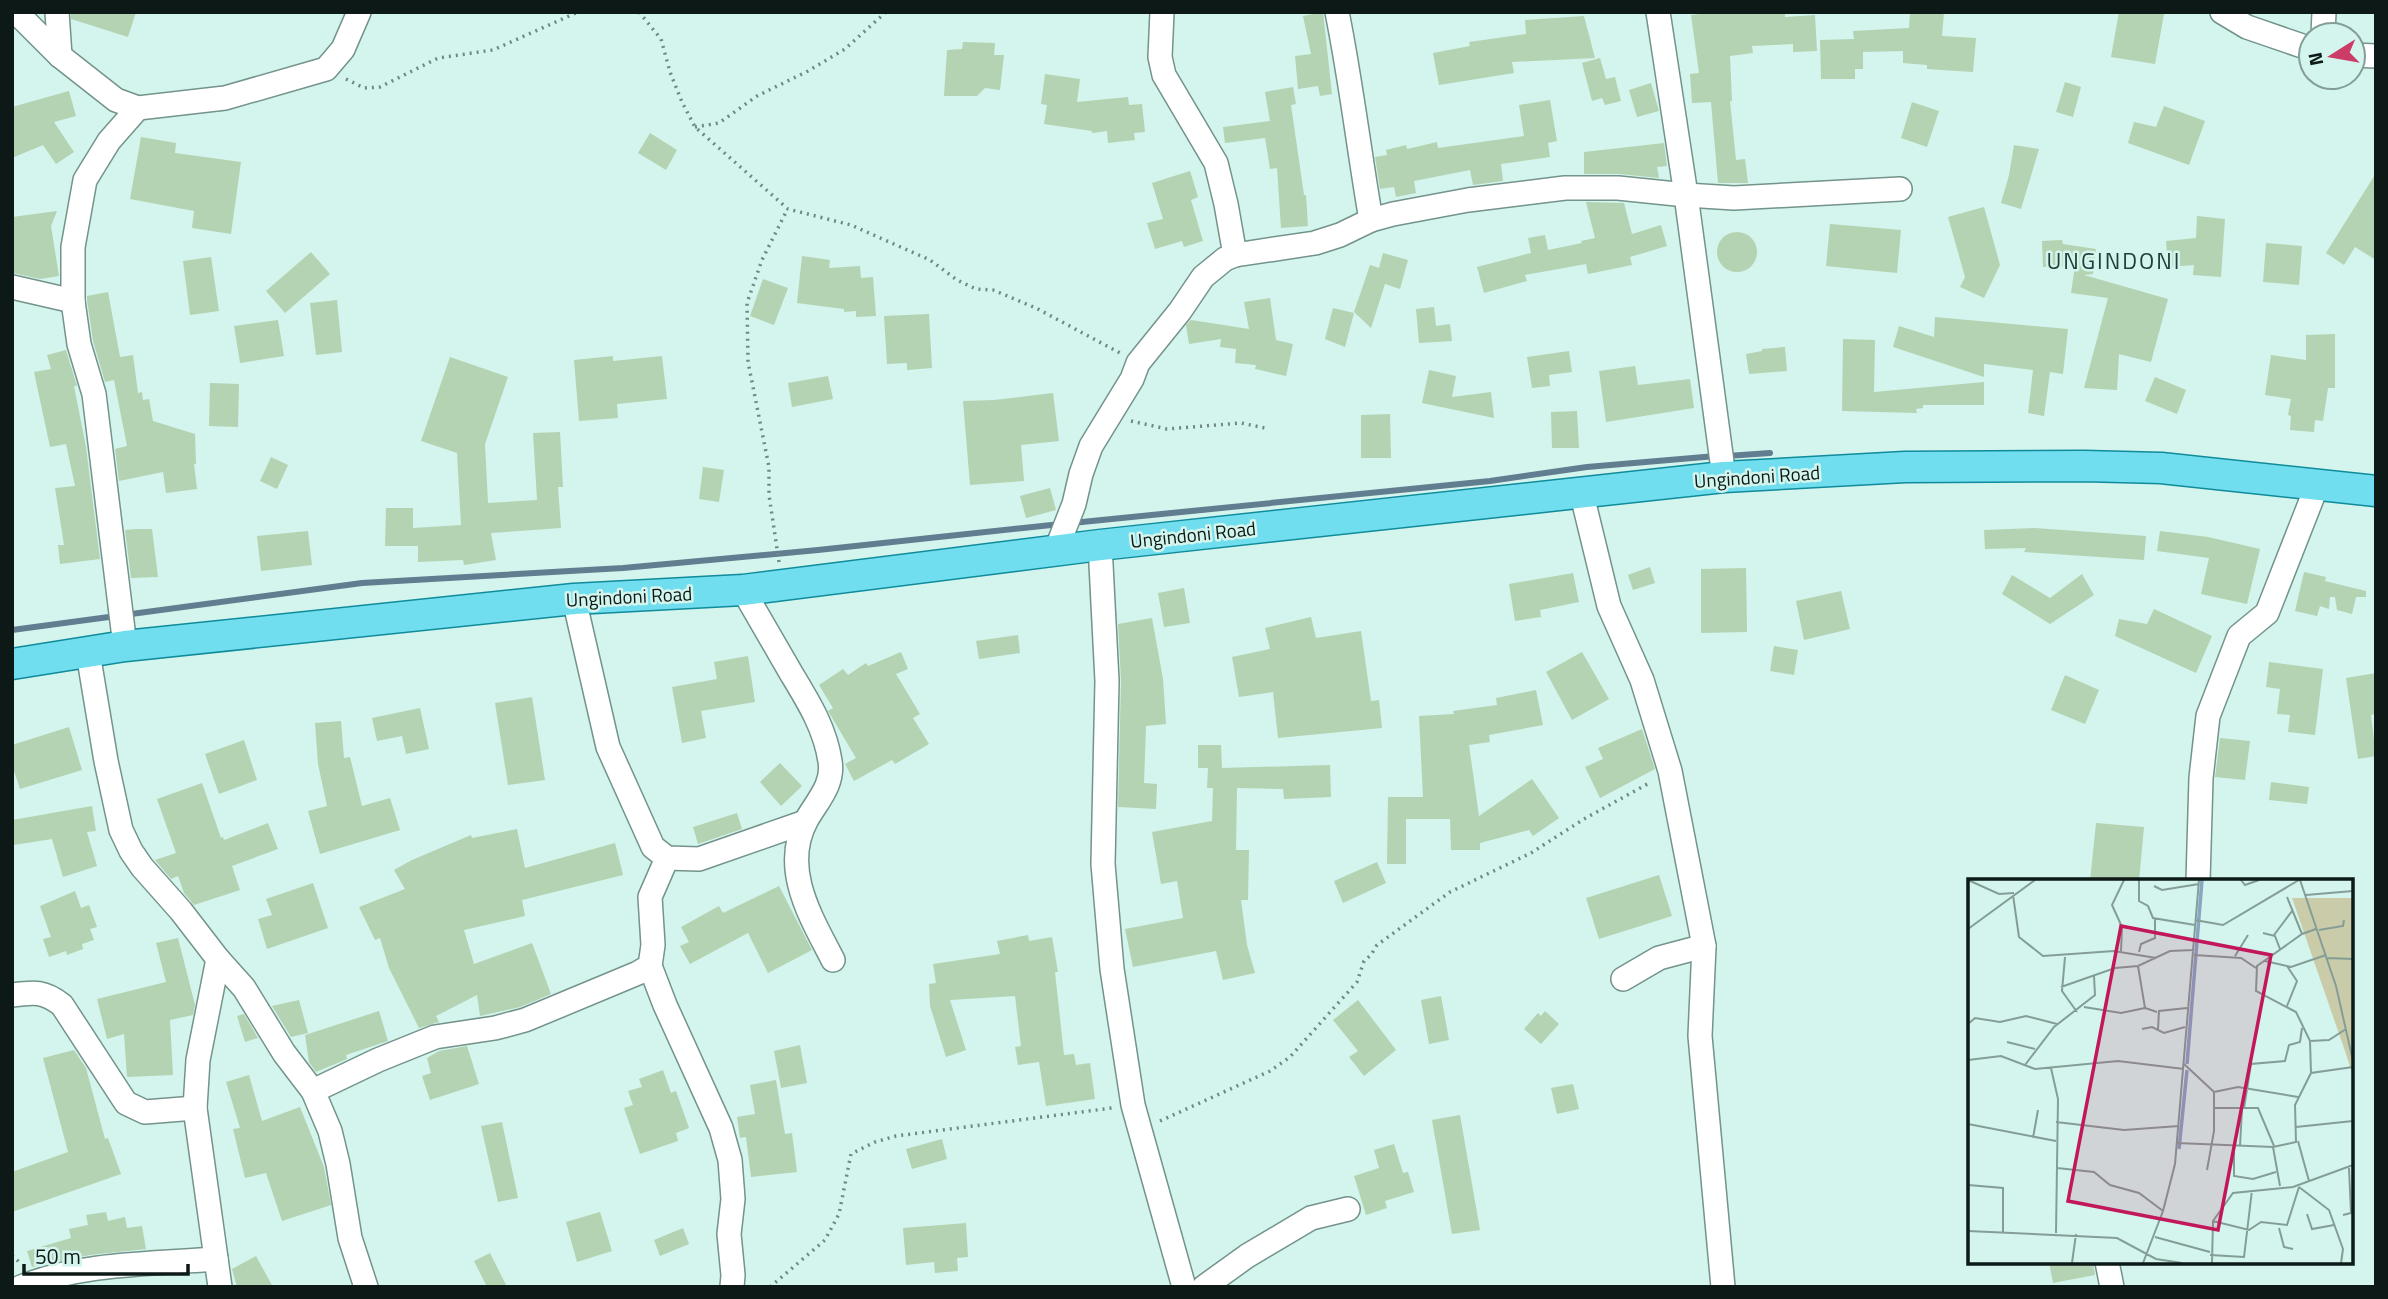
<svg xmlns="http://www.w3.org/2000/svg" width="2388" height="1299" viewBox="0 0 2388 1299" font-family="'Titillium Web',sans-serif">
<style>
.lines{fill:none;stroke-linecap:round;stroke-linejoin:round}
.stream{stroke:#627c90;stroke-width:6}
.building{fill:#b4d3b2}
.minor-casing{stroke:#73938b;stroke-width:26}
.major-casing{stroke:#108b9b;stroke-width:33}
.path{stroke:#708882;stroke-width:3.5;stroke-dasharray:2 5;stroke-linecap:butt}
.minor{stroke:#fff;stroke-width:23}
.major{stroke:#70deee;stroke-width:30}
.labels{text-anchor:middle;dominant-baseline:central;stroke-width:5;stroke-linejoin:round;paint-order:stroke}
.street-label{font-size:19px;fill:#0d1916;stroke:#d3f5ed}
.quarter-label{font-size:23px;letter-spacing:2px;fill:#213e38;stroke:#d3f5ed}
.inset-river{fill:none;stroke:#86a6c4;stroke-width:3.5}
.inset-road{fill:none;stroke:#849d97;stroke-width:2}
.view{fill:#c2185b;fill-opacity:0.15;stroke:#c2185b;stroke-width:3.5}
.inset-edge{fill:none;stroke:#0d1916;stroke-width:3.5}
</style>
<rect width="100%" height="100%" fill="#d3f5ed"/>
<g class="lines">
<g class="stream">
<path d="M1727 456 1770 453"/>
<path d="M1072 523 1490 481 1587 467 1716 456"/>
<path d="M12 630 362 583 623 568 818 550 1061 524"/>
</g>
</g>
<g class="building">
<path d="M71 12H136L128 37 71 19Z"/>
<path d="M1323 12 1332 94 1320 96 1318 86 1298 89 1295 56 1311 54 1303 16Z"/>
<path d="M1717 12H1785V17L1815 15 1817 51 1793 52V44L1752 46 1753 53 1730 56 1732 101H1730L1736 160 1745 159 1748 183H1718L1711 102 1692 103 1690 74 1699 73 1691 15Z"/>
<path d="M1910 12H1944L1942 36 1976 38 1973 72 1927 69V65L1903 63V51L1863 52V69H1855V79H1821L1820 40 1854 39 1853 31 1909 28Z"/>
<path d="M2119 12 2164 14 2155 64 2111 57Z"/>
<path d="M1584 16 1595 58 1512 62 1514 73 1439 85 1433 53 1470 46 1469 42 1526 34 1525 20Z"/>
<path d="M963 42 995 43 994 55H1004L1000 90 985 88 977 96H944L947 50 962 49Z"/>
<path d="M1600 58 1606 79 1615 77 1621 101 1605 105 1602 98 1592 101 1582 63Z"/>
<path d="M1045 74 1080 79 1077 102 1128 97 1129 105 1142 104 1145 132 1134 133 1135 140 1108 143 1107 131 1092 133V131L1044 124 1047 105 1041 104Z"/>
<path d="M2065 82 2081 87 2073 117 2056 112Z"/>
<path d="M1651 83 1659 111 1637 117 1629 90Z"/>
<path d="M1293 87 1296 104 1291 105 1304 195H1306L1308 226 1281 228 1277 168 1270 169 1265 138 1225 143 1223 127 1270 121 1265 92Z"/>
<path d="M69 91 76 116 54 122 74 152 56 164 43 145 12 158V107Z"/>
<path d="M1550 100 1557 141 1548 143 1550 157 1501 164 1503 181 1473 185 1470 170 1414 181 1416 193 1396 197 1394 187 1380 189 1375 157 1387 155 1386 150 1406 145 1407 149 1437 142 1438 148 1524 136 1519 105Z"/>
<path d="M1912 102 1939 111 1927 147 1901 138Z"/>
<path d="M2164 106 2205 121 2189 165 2128 143 2134 122 2156 127Z"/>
<path d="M650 133 677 150 666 170 638 153Z"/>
<path d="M141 137 176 143 175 153 241 162 231 234 192 228 194 211 130 199Z"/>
<path d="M1664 143 1667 166 1657 167 1659 178 1619 174H1584V152Z"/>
<path d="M2014 145 2039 149 2021 209 2001 203 2009 175Z"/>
<path d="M1190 171 1198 197 1191 200 1203 241 1184 247 1182 241 1155 249 1147 223 1163 219 1152 183Z"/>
<path d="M2376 173V260L2355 247 2344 265 2326 253Z"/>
<path d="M1586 202 1624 203 1632 234 1661 225 1667 246 1630 257 1632 265 1588 274 1586 264 1525 275 1527 281 1484 293 1477 267 1531 253 1528 238 1545 235 1548 250 1582 243 1581 241 1595 238Z"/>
<path d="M1984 207 2000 265 1984 298 1960 287 1965 277 1948 217Z"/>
<path d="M57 211 51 226 59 276 40 279 13 273 12 217Z"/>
<path d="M2197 216 2225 219 2221 277 2193 275 2194 265 2168 267 2166 241 2196 238Z"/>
<path d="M1830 224 1901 230 1897 273 1826 266Z"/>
<circle cx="1737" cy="252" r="20"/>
<path d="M2062 240 2063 244 2096 249 2093 274 2084 275 2168 299 2151 362 2119 354 2117 390 2084 388 2108 298 2071 293 2075 266 2043 267 2042 241Z"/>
<path d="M2266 243 2302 246 2299 285 2263 282Z"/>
<path d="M311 252 330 274 285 313 266 291Z"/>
<path d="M1383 253 1408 260 1400 289 1385 284 1371 328 1354 312 1370 265 1379 268Z"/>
<path d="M802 256 830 260 829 268 860 266 861 278 873 277 876 316 856 317V311L844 312V309L797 303Z"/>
<path d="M211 257 219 311 190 315 183 261Z"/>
<path d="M763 279 788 288 774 325 750 316Z"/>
<path d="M108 292 120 357 133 355 138 393 142 392 143 400 149 399 153 421 195 434 196 464H194L197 489 166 493 163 472 119 481 115 449 127 446 114 380 105 382 93 341 87 300V296Z"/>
<path d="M1270 298 1276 340 1293 344 1286 376 1255 369 1256 365 1235 363 1236 349 1220 347 1221 339 1189 344 1186 325 1191 320 1249 329 1244 302Z"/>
<path d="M337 300 342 352 316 355 310 303Z"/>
<path d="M1434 307 1436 326 1450 324 1452 341 1419 343 1416 309Z"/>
<path d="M1333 308 1354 313 1345 347 1325 339Z"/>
<path d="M929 314 932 368 907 370V363L887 364 884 316Z"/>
<path d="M1935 317 2068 329 2063 374 2050 372 2044 416 2028 413 2033 370 1984 364V377L1893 347 1899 326 1934 337Z"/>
<path d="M278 320 284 356 240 363 234 326Z"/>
<path d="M2335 334V388H2328L2323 421 2315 420 2314 432 2290 430 2291 416 2288 415 2291 399 2265 395 2271 355 2306 360V335Z"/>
<path d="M1843 339 1875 340 1874 392 1984 382V405H1923V408L1916 409 1917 413 1842 411Z"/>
<path d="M1785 347 1787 371 1749 374 1746 354 1762 351V349Z"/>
<path d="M66 350 77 386H74L86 447 100 559 60 564 58 545H64L55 488 75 486 66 444 50 447 34 372 51 369 47 355Z"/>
<path d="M1569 351 1572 372 1549 375 1550 386 1532 388 1527 357Z"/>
<path d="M613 356V361L662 356 667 399 617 404 618 418 579 421 574 360Z"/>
<path d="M450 357 508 377 485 444 488 503 537 500 533 433 560 432 563 487H558L561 528 491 533 496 560 464 565 463 560 418 562V546H385L386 508H413V528L461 525 457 453 421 441Z"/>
<path d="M1635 366 1638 385 1690 379 1694 408 1606 422 1599 371Z"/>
<path d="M1429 370 1456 376 1452 397 1491 392 1494 418 1422 403Z"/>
<path d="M828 376 833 399 792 407 788 383Z"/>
<path d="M2155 377 2186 390 2177 414 2145 401Z"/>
<path d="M210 383 239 384 238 427 209 426Z"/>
<path d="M1053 393 1059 441 1021 445 1024 481 970 485 963 401 994 400Z"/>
<path d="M1577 411 1579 448H1552L1551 412Z"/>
<path d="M1390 414 1391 458H1361V415Z"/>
<path d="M271 457 288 465 277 489 260 481Z"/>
<path d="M703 467 724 470 719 502 699 499Z"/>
<path d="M1050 488 1056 510 1026 518 1020 496Z"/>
<path d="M2035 528 2146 536 2144 560 2024 552 2026 548 1985 549 1984 530Z"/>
<path d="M137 529H152L158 577 131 578 125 530Z"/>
<path d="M308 531 312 565 261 571 257 536Z"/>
<path d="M2160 531 2208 537 2260 549 2247 604 2201 594 2209 558 2157 551Z"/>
<path d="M1650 567 1655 583 1633 590 1628 575Z"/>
<path d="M1746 568 1747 632 1701 633V569Z"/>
<path d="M2304 572 2326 577 2325 581 2366 591V597H2356L2352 614 2337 610 2335 597H2330L2329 609 2320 606 2317 616 2295 611Z"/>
<path d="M1573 573 1579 602 1540 610 1541 617 1515 621 1509 584Z"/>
<path d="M2082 574 2094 595 2050 624 2002 594 2012 575 2050 598Z"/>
<path d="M1184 588 1190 623 1164 627 1158 593Z"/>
<path d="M1841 591 1850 629 1804 640 1796 601Z"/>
<path d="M2154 609 2212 636 2196 673 2115 636 2119 619 2147 624Z"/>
<path d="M1311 617 1316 638 1361 631 1371 701 1379 700 1382 728 1278 738 1273 692 1239 697 1232 657 1270 649 1265 628Z"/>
<path d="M1152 618 1163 679 1166 724 1146 726 1144 783 1157 784 1156 809 1118 807 1121 681 1118 624Z"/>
<path d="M1018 635 1020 653 979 659 976 641Z"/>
<path d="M1774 646 1798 650 1794 675 1770 671Z"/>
<path d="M901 652 908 669 896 674 920 714 913 718 929 744 895 764 892 760 854 781 845 764 856 758 831 716 828 711 833 708 819 685 843 669 848 675 866 663 868 666Z"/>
<path d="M1582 652 1609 699 1572 720 1546 672Z"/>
<path d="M748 656 755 702 701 711 706 738 682 743 672 687 717 679 714 662Z"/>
<path d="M2269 662 2323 669 2315 735 2288 732 2290 715 2277 714 2280 689 2266 687Z"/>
<path d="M2376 673V714L2371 715 2376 756 2358 759 2346 678Z"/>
<path d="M2065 675 2099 690 2085 724 2051 710Z"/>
<path d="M1536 690 1543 725 1489 735 1490 742 1469 745 1479 816 1532 779 1559 818 1533 836 1529 830 1480 843V850H1451L1450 819H1406V864H1387L1388 797H1423L1419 716 1454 714 1453 711 1497 705 1496 698Z"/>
<path d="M532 697 545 780 508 785 495 703Z"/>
<path d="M420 708 429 749 406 754 402 736 377 741 372 718Z"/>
<path d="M341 721 344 758 350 757 362 806 390 798 400 830 320 854 308 811 327 806 318 764 315 723Z"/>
<path d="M69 727 82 770 20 789 12 765V745Z"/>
<path d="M1642 729 1655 769 1600 798 1585 767 1603 759 1598 748Z"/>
<path d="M2220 738 2250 741 2245 780 2215 777Z"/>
<path d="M244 740 257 780 219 794 205 754Z"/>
<path d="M1198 745H1221L1222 768 1330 765 1331 797 1284 799 1283 789 1237 788 1236 850H1249L1248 900H1241L1247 945 1255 973 1223 980 1216 951 1133 967 1125 929 1183 918 1177 881 1161 884 1152 832 1212 821 1213 788H1207L1208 768H1198Z"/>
<path d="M780 763 802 786 781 806 760 782Z"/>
<path d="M2271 782 2309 787 2307 804 2269 800Z"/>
<path d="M202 783 221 838 223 837 224 840 268 823 278 849 232 866 240 890 194 905 184 893 178 876 171 879 155 860 176 853 157 799Z"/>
<path d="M92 806 96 831 87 832 97 866 63 877 52 839 14 845 12 820Z"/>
<path d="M737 813 742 829 698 844 693 827Z"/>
<path d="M2096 823 2144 827 2139 881H2090Z"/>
<path d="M517 829 525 868 615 843 623 875 522 900 525 916 464 930 474 964 532 943 551 994 520 1007 480 1016 477 995 436 1016 439 1022 419 1028 389 968 380 938 375 940 359 907 405 889 394 870 412 860 471 835 472 838Z"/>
<path d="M1377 862 1386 883 1343 903 1334 881Z"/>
<path d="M1659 875 1672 916 1599 939 1586 898Z"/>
<path d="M313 883 328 928 267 949 258 919 272 915 266 899Z"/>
<path d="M779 886 812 950 768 973 748 933 690 964 680 946 689 942 681 927 719 906 723 913Z"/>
<path d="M75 891 81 908 89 905 97 927 90 929 94 940 82 944 83 949 67 955 66 951 49 957 43 939 51 937 40 906Z"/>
<path d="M1028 935 1029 941 1052 937 1058 972H1055L1064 1055 1074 1054 1076 1065 1090 1063 1095 1099 1046 1106 1039 1062 1018 1065 1015 1047 1021 1046 1015 996 950 1000 966 1050 946 1057 930 1006 929 984 936 983 933 964 1000 954 997 941Z"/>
<path d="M178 938 195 1005 193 1015 170 1020 173 1075 127 1077 124 1034 107 1039 97 999 166 982 156 943Z"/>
<path d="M1441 996 1449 1040 1429 1044 1421 1000Z"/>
<path d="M299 1000 308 1033 291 1037 272 1006Z"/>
<path d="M1358 1000 1396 1050 1364 1076 1349 1057 1358 1051 1333 1020Z"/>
<path d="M379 1011 388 1041 346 1055 347 1059 316 1072 309 1062 305 1035Z"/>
<path d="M1545 1011 1559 1024 1541 1044 1524 1029 1538 1013 1541 1016Z"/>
<path d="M244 1014 258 1038 245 1042 237 1016Z"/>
<path d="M800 1045 807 1083 781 1088 774 1051Z"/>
<path d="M467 1046 479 1084 430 1100 422 1076 431 1073 427 1058 439 1051Z"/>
<path d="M74 1050 86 1068 105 1139 108 1138 121 1174 12 1212V1172L68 1152 43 1058Z"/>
<path d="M663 1070 671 1093 676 1091 689 1128 676 1133 678 1141 640 1154 624 1108 633 1105 628 1091 642 1087 639 1079Z"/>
<path d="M249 1075 262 1121 300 1107 324 1167 331 1205 282 1221 266 1173 245 1178 233 1129 240 1128 226 1082Z"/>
<path d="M776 1080 785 1134 792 1133 797 1172 751 1177 746 1137 740 1138 737 1117 755 1114 750 1085Z"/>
<path d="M1573 1084 1579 1109 1557 1114 1551 1088Z"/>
<path d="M1460 1115 1480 1230 1452 1234 1432 1120Z"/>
<path d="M502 1122 518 1198 498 1202 481 1126Z"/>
<path d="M942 1139 947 1159 912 1169 906 1149Z"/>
<path d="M1394 1144 1403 1173 1408 1172 1414 1192 1385 1201 1387 1208 1366 1215 1354 1176 1379 1168 1374 1150Z"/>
<path d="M106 1212 108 1221 125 1217 127 1228 142 1226 146 1249 90 1255 32 1267 27 1251 71 1238 69 1229 88 1225 86 1215Z"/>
<path d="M600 1212 612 1251 577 1262 566 1222Z"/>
<path d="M966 1223 968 1257 957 1258 958 1271 935 1273 934 1262 906 1265 903 1228Z"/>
<path d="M683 1228 689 1244 660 1256 654 1240Z"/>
<path d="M490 1253 507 1287H487L474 1261Z"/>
<path d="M256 1256 273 1287H237L232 1269Z"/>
<path d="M2049 1262H2093L2095 1275 2053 1283Z"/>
</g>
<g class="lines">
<defs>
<g id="minor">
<path d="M16 12 60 56 116 100 138 108 225 98 326 69 343 49 359 12"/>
<path d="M57 12 60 56"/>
<path d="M1162 12 1160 57 1164 75 1216 163 1226 204 1235 255"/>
<path d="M1337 12C1351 81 1359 151 1371 220"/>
<path d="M1658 12 1686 195 1724 477"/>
<path d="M2222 12 2247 27 2311 49"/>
<path d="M2323 35 2324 12"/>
<path d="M2353 55 2376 56"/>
<path d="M12 287 73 301"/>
<path d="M1581 491 1609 606 1642 680 1670 771 1704 946 1700 1036 1723 1287"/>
<path d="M1100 545 1107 681 1103 864 1112 969 1133 1105 1184 1287"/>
<path d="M1056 550 1074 504 1081 474 1091 446 1132 379 1138 363 1180 311 1203 277 1225 259 1235 255 1315 243 1340 235 1371 220 1393 214 1468 200 1565 188H1618L1686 195 1734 198 1900 189"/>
<path d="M743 590C759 618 775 645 791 673 808 701 825 728 830 761 834 784 818 800 807 819 780 868 811 917 833 960"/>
<path d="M574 599 608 747 653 847 667 858 699 859 805 822"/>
<path d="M125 646 94 394 79 344 73 301V247L85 180 109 141 138 108"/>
<path d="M88 653 106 761 121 830 131 851 142 867 181 911 218 959 244 988 284 1053 313 1091 330 1131 338 1164 350 1238 366 1287"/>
<path d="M2198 881 2201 778 2208 716 2239 636 2267 613 2318 483"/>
<path d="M218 959 198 1060 195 1108 220 1287"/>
<path d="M650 966 665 1005 721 1128 730 1160 733 1199 729 1234 733 1275 732 1287"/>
<path d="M1623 979 1659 958 1704 946"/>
<path d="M12 995C35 992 44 991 62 1005L126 1103 145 1112 195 1108"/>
<path d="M313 1091 378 1060 435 1037 495 1028 525 1020 638 973 650 966 653 945 650 897 667 858"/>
<path d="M2107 1262 2112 1287"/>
<path d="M21 1287C81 1263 152 1264 216 1259"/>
<path d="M1204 1287 1247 1256 1311 1218 1348 1209"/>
</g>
<path id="major" d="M12 664 125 646 574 599 743 590 1100 545 1724 477 1905 467 2084 466 2161 468 2376 491"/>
</defs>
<use href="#minor" class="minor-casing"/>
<use href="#major" class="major-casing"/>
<g class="path">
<path d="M639 12 661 39 670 72 682 102 695 127 788 209 851 225 930 260 957 280 976 289 993 290 1036 308 1120 353"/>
<path d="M346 79 364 88 380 87 438 58 493 50 578 12"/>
<path d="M695 127 719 123 757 96 808 71 845 49 886 12"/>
<path d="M1131 421 1167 429 1241 423 1265 428"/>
<path d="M779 562 769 495V467L748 362 747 303 762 260 787 210"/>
<path d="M1160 1121 1270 1071 1290 1057 1357 982 1364 961 1371 955 1377 945 1450 892 1531 853 1584 819 1651 782"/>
<path d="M12 1255 21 1264"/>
<path d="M770 1287 825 1240 839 1214 851 1154 875 1142 896 1136 1112 1108"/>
</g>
<use href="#minor" class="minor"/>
<use href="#major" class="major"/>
</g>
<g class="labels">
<g class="street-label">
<text transform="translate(1757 476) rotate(-4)">Ungindoni Road</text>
<text transform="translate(1193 534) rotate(-6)">Ungindoni Road</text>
<text transform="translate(629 596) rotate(-3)">Ungindoni Road</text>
</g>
<g class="quarter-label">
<text x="2114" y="260">UNGINDONI</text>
</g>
</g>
<g transform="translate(1968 879)">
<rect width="385" height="385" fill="#d3f5ed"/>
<path d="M324 19H385V197L377 172Z" fill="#cacca9"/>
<path class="inset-river" d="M219 185 234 1M211 270 219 191"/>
<path class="inset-road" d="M0 1 31 15 46 14M171 1V22L180 27 185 39 227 46M273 1 277 6 291 1M332 1 368 107 385 182M186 7 194 11 231 5M45 16 51 58 75 77 146 72 188 79M338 16 385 12M319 18 334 55M227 41 255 46 331 1M0 50 67 1M348 50 334 55 289 87 288 112 328 133 342 162 361 161 378 150M351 51 375 47 376 41M295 54 307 57 312 70M306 56 324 32M153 72 154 48 144 26 156 1M171 73 173 65 187 59V40M226 76 273 79 288 89M267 77 280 56M97 78 94 112 109 133M359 79 385 80M297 82 323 88 358 76M170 87 177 129 189 133M319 87 329 102 319 127M93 108 147 89 170 87 202 72 226 71M116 128 153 134 177 129M0 145 7 139 32 143 58 137 89 145M174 150 184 148 196 154 217 148M190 150 191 132 219 129M342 162 343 194M39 163 67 170M0 181 33 177 67 190 150 182 216 190M216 185 246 213V252L239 291M57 186 86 148 127 116 126 97M83 189 90 220 88 354M246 213 270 208 330 218M247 229H290L306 267M276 229 283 185 317 182 321 166 332 163 334 149M88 243 156 251 211 247M0 245 88 262M328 248 385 242M65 259 70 231M330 262 341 302M209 264 305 268 328 263 327 226 343 194 385 188M266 267V297L285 300 308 293M272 267 274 230M305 268 312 307M89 289 126 293 142 306 171 314 195 332M0 306 35 309V353M331 308 361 331 375 370 373 384M339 335 344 350 366 346M375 336 383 334 381 289M245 342 281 351 293 343 319 346 331 308M311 349 316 368 325 370M0 352 149 359 188 380 214 384M187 358 242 373M242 376 276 378 284 311M104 384 108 355M175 384 195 332 207 285 231 1M244 384 245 342 265 314 325 308 385 286"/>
<path class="view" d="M153 47 303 76 250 351 100 322Z"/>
<rect width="385" height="385" class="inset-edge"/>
</g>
<rect width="2388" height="1299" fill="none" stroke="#0d1916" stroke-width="28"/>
<g transform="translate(2332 56) rotate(259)"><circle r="33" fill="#d3f5ed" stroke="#849d97" stroke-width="2"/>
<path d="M0-5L12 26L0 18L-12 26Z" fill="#cb3c66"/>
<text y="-10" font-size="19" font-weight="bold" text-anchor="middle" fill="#0d1916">N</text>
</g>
<path d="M24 1264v10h164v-10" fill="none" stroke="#0d1916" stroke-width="3.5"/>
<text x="35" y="1264" font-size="21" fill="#0d1916" stroke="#d3f5ed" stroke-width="5" paint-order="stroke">50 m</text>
</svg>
